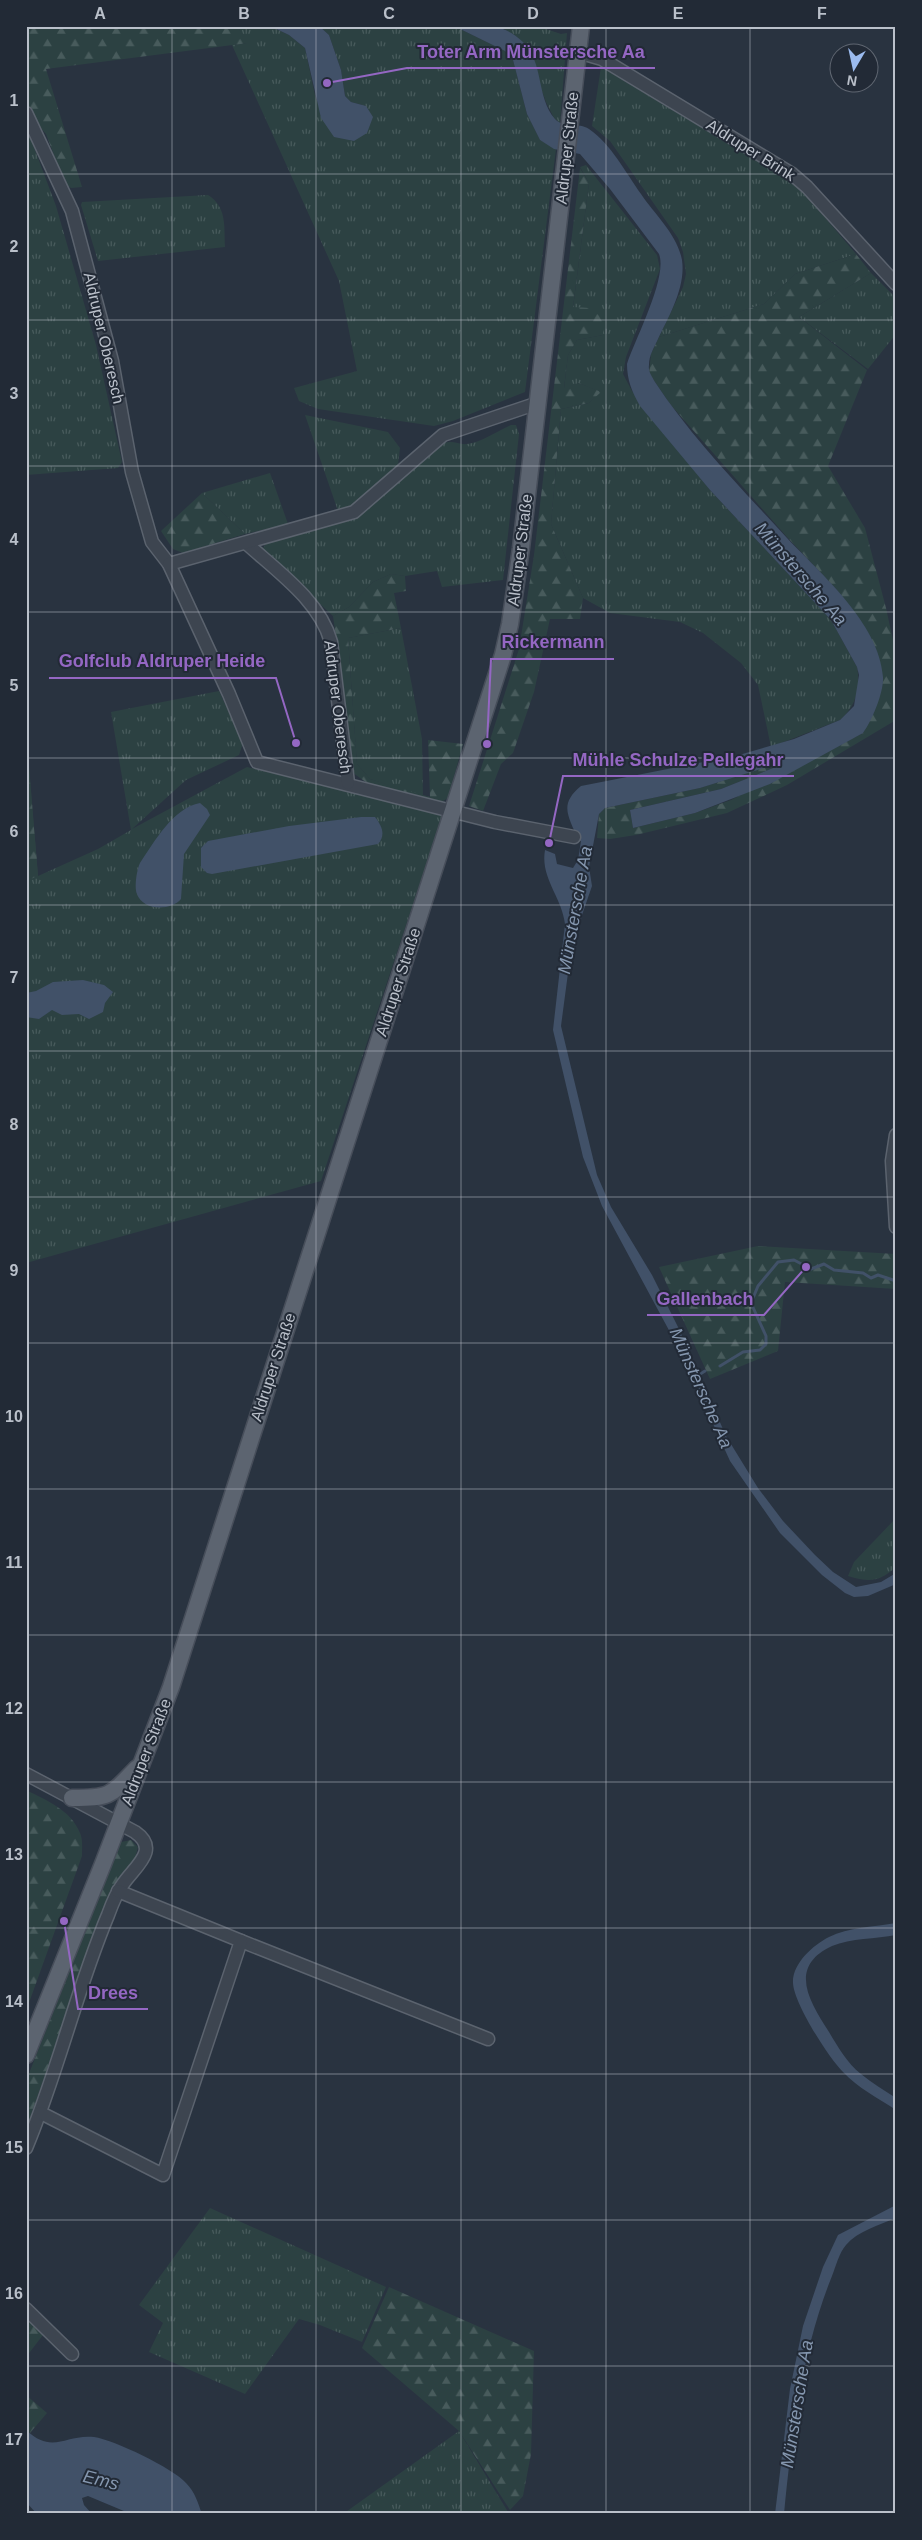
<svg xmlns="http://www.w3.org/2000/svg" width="922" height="2540" viewBox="0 0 922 2540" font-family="Helvetica,sans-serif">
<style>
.grass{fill:url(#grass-tufts)}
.forest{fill:url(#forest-firs)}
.water{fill:#415168}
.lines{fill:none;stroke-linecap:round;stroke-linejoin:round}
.stream{stroke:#415168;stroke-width:3}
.minor-casing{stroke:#5b636e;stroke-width:15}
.major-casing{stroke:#474e5a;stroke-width:19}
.minor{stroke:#3d4550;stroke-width:12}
.major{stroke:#5c6470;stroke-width:16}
.grid{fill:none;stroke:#bac0ca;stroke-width:1;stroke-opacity:0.55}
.labels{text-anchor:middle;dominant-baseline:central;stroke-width:4;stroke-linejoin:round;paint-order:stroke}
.street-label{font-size:16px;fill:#bac0ca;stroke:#222a36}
.water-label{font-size:18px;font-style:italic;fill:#8597af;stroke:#222a36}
.leader{fill:none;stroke:#9467c3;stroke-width:2}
.callout-dot{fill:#9467c3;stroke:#222a36;stroke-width:2}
.callout-label{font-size:18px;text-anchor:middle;font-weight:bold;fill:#9467c3;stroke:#222a36;stroke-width:4;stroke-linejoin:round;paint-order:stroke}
.neatline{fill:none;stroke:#bac0ca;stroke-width:2}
.grid-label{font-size:16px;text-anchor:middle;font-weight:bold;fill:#bac0ca}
</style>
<defs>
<pattern id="grass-tufts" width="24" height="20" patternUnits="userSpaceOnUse" patternTransform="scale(1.25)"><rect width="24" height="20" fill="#2c4142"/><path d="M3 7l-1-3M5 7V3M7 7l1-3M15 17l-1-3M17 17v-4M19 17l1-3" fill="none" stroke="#485b5c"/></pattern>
<pattern id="forest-firs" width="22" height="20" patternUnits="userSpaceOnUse" patternTransform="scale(1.25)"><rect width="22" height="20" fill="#2c4142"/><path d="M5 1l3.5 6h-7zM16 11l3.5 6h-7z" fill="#485b5c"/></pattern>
</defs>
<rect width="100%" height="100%" fill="#293340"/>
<g class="grass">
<path d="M237 26H270L289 35 305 48 316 100 366 106 351 102 345 96 341 70 329 35 319 26H454L505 51 513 60 527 114 540 140 556 149 525 392 453 421 434 426 318 409 299 401 294 388 357 371 339 281 232 45 247 43Z"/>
<path d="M500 26H537L561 34 567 33 560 123 554 118 546 102 524 43Z"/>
<path d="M601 67 798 186 856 254 795 274 764 304 659 337 683 287 686 274 683 252 678 238 610 141 592 126Z"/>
<path d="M26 126 56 206 96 345 122 462 118 468 26 475Z"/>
<path d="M586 165 657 255 660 269 626 357 623 374 632 391 710 490 831 620 857 667C861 688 856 706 840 720L771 747 758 685 741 663 703 633 680 622 610 613 583 598 551 524 561 409 589 403 600 392 579 383 564 389 568 355 577 340 603 335 573 308 589 183 580 167Z"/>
<path d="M208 195C227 207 224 226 225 247L98 261 81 205 82 202Z"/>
<path d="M871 273 896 298V334L868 369 799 317Z"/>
<path d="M305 415 388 432 400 448 398 465 351 507 338 511Z"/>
<path d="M511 425H516L519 434 503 580 442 587 437 571 405 576 391 574 373 582 349 607 333 616 266 554 263 548 267 542 352 519 362 514 444 443C453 440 459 445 467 444 482 442 497 431 511 425Z"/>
<path d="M270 473 288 524 245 534 202 493Z"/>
<path d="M401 628 422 739 423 796 370 779 357 764 348 638Z"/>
<path d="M219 691 243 743 239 755 186 780 132 829 247 767 443 814 321 1181 26 1263V729L38 876 98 849 131 830 111 712Z"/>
<path d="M896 1518V1567C878 1583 869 1582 848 1576L854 1562Z"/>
<path d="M210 2208 386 2287 362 2342 320 2325 299 2319 245 2394 149 2352 163 2323 139 2305Z"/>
<path d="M459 2431 508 2512 506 2514H343Z"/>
</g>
<g class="forest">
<path d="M26 26H237L248 43 46 69 82 187 71 188 65 184 46 134 26 111Z"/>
<path d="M580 168 589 183 573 307 589 308 604 319 603 335 577 340 568 355 564 388 579 383 601 392 589 403 561 409 551 524 583 598 580 619H550L534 692 513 753 501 764 483 811 469 806 519 649 534 555Z"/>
<path d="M856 254 871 273 799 317 867 370 828 466 865 528 886 608 896 654V720L787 785 727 813 636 835 610 839 597 838 599 814 605 808 700 788 777 763 778 766 721 789 630 810 633 828 695 813 731 800 863 733 883 678 867 633 837 590 787 537 670 404 649 373 651 354 659 337 764 304 795 274Z"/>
<path d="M202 493 245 534 183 553 173 549 161 531Z"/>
<path d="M391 574 405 576 406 591 394 593 401 628 348 638 357 764 370 779 430 797 428 740 463 744 448 798 438 804 374 788 349 770 338 651 333 616 349 607 373 582Z"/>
<path d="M26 770H29L38 876 26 881Z"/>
<path d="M758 1246 896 1254V1289L785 1282 778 1351 710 1379 659 1267Z"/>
<path d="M26 1790C46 1800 71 1810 80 1833 83 1839 82 1849 82 1856L26 2011Z"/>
<path d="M131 1840 138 1847 135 1858 119 1878 105 1905 26 2129V2081L121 1842Z"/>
<path d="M389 2287 534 2351 531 2454 523 2496 510 2510 459 2431 362 2348Z"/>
<path d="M26 2319 43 2335 26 2357Z"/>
<path d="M26 2395 47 2413 30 2433 26 2430Z"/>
</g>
<g class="water">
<path d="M270 26H319L329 35 341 70 345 96 351 102 366 106 373 117 367 133 354 141 334 137 321 118 305 48 289 35Z"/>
<path d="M454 26C482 26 501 21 523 42 544 62 536 97 555 119 563 128 579 122 589 129 611 144 626 173 641 194 655 215 677 234 682 260 686 287 669 316 658 339 654 348 649 355 649 365 648 372 652 376 655 382 691 437 742 489 787 538 821 574 879 623 883 677 884 692 872 721 863 733L770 784 695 813 633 828 630 810 721 789 778 766 777 764 700 788 605 808 599 814 589 867 592 886 582 915 568 973 561 1026 597 1175 611 1207 652 1275 679 1329 726 1436 758 1488 783 1521 815 1555 833 1572 856 1587 881 1582 896 1573V1584L868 1596 854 1597 845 1593 822 1575 780 1533 730 1461 678 1347 602 1206 583 1157 553 1030 565 924C562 897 540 878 545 850L555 854 557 864 573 868 578 860 581 841 578 840C569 816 558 805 581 786L739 755 794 739 840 720 854 706 859 675 857 667 831 620 710 490 640 406C632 392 627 380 627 364 635 339 668 277 659 254L610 189 580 154 554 149 540 140 527 114 513 60 505 51Z"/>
<path d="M200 803 207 809 210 815 184 854 181 899C171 911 143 911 137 894 134 887 137 869 140 863 155 841 173 808 200 803Z"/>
<path d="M361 817H375C382 826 386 835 378 844L212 874 207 873 201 867V848L208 841 289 826Z"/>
<path d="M83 980 104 985 113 992 105 1003 103 1012 89 1019 79 1014 62 1015 52 1010 39 1019 26 1017V993L36 991 53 982Z"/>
<path d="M896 1923V1935C876 1939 851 1938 832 1946 787 1967 810 2002 829 2032 838 2047 847 2063 861 2074 872 2083 884 2090 896 2098V2110C878 2098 858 2088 843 2072 829 2058 794 2004 793 1983 792 1964 813 1945 829 1937 848 1927 875 1927 896 1923Z"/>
<path d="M896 2205V2218C879 2225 858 2231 846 2245 839 2253 836 2266 832 2276 802 2350 792 2434 784 2514H775L790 2389 803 2326 823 2267 838 2235Z"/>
<path d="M26 2430C53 2455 65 2434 94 2437 114 2440 173 2468 186 2483 195 2492 198 2503 202 2514H131L88 2496 82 2498 84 2505 92 2514H37L26 2502Z"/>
</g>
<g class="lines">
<g class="stream">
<path d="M720 1366 743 1352 760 1350 766 1344V1336L751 1303 758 1286 778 1262 794 1260 811 1269 824 1264 834 1270 863 1273 871 1278 878 1275 896 1281"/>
<path d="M697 1376 705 1371"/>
</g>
<defs>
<g id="minor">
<path d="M578 52 602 59 792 174 807 187 896 284"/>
<path d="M26 113 72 211 112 361 132 472 152 542 169 564 229 694 257 762 495 822 574 837"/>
<path d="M246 543C277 571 320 601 331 642L348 783"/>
<path d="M169 564 354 512 443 435 538 403"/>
<path d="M896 1135 892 1161 896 1227"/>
<path d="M26 1774 135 1832C161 1850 134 1867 123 1884 116 1893 112 1904 108 1915 76 1991 58 2072 26 2148"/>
<path d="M241 1941 488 2039"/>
<path d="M41 2113 163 2175 241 1941 118 1891"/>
<path d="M26 2309 72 2354"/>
</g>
<g id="major">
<path d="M72 1798C112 1798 111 1795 137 1768"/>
<path d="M26 2055 103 1864 171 1687 503 655 510 624 521 548 581 26"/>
</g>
</defs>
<use href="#minor" class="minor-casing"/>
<use href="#major" class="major-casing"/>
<use href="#minor" class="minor"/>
<use href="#major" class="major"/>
</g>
<path class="grid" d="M172 26V2514M316 26V2514M461 26V2514M606 26V2514M750 26V2514M26 174H896M26 320H896M26 466H896M26 612H896M26 758H896M26 905H896M26 1051H896M26 1197H896M26 1343H896M26 1489H896M26 1635H896M26 1782H896M26 1928H896M26 2074H896M26 2220H896M26 2366H896"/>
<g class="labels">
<g class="street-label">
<text transform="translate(567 148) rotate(-84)">Aldruper Straße</text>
<text transform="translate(751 150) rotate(32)">Aldruper Brink</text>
<text transform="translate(104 338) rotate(77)">Aldruper Oberesch</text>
<text transform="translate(520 550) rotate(-83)">Aldruper Straße</text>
<text transform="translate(338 707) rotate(83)">Aldruper Oberesch</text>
<text transform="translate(398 982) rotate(-72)">Aldruper Straße</text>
<text transform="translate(273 1367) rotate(-72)">Aldruper Straße</text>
<text transform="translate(146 1752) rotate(-69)">Aldruper Straße</text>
</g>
<g class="water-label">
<text transform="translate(801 574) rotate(49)">Münstersche Aa</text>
<text transform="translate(575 910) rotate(-80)">Münstersche Aa</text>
<text transform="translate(701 1388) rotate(66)">Münstersche Aa</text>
<text transform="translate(797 2404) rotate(-81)">Münstersche Aa</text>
<text transform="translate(101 2480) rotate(14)">Ems</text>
</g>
</g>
<path class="leader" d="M327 83L407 68H655M487 744L491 659H614M296 743L276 678H49M549 843L563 776H794M806 1267L764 1315H647M64 1921L78 2009H148"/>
<g class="callout-dot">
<circle cx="327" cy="83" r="5"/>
<circle cx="487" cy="744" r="5"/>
<circle cx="296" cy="743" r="5"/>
<circle cx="549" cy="843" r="5"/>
<circle cx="806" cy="1267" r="5"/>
<circle cx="64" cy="1921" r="5"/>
</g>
<g class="callout-label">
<text x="531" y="58">Toter Arm Münstersche Aa</text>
<text x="553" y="648">Rickermann</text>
<text x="162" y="667">Golfclub Aldruper Heide</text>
<text x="678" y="766">Mühle Schulze Pellegahr</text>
<text x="705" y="1305">Gallenbach</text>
<text x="113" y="1999">Drees</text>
</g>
<rect width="922" height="2540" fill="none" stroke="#222a36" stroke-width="55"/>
<g transform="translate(854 68) rotate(189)"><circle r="24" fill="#222a36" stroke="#5f6671"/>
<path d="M0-4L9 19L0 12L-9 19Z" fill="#9bbbef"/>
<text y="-8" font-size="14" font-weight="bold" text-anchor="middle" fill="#bac0ca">N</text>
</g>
<rect x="28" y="28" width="866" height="2484" class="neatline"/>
<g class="grid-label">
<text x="100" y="19">A</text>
<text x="244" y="19">B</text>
<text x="389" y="19">C</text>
<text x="533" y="19">D</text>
<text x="678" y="19">E</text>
<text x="822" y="19">F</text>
<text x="14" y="106">1</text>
<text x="14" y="252">2</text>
<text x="14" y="399">3</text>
<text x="14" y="545">4</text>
<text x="14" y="691">5</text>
<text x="14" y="837">6</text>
<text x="14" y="983">7</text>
<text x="14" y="1130">8</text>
<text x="14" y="1276">9</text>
<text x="14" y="1422">10</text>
<text x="14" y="1568">11</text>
<text x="14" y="1714">12</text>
<text x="14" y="1860">13</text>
<text x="14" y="2007">14</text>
<text x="14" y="2153">15</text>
<text x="14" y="2299">16</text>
<text x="14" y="2445">17</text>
</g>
</svg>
